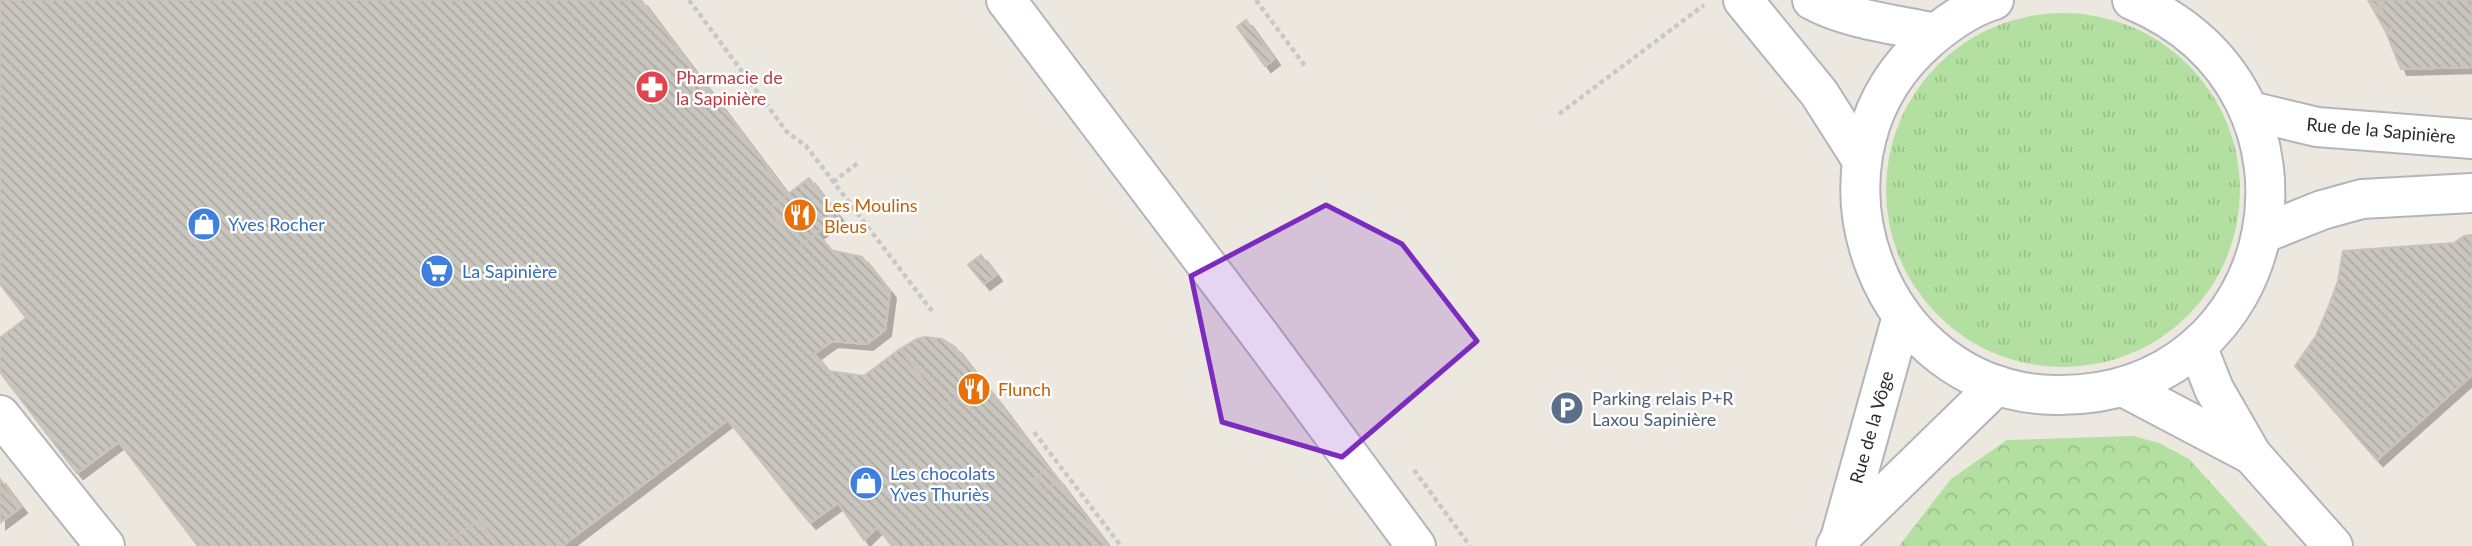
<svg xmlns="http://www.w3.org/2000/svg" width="2472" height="546" viewBox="0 0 2472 546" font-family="Lato,sans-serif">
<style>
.grass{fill:url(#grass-tufts)}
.park{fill:url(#park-crowns)}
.building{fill:url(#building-back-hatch);stroke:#c8c3b9;stroke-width:2;filter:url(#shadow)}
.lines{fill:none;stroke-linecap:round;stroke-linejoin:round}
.minor-casing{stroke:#b3b5be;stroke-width:42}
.path{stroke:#c8c8c8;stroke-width:4.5;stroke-dasharray:5 3.5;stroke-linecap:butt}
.minor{stroke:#fff;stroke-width:38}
.marked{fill:#7b2cbf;fill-opacity:0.2;stroke:#7b2cbf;stroke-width:5;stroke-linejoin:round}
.labels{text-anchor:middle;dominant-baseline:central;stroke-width:5;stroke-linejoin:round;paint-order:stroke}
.health-label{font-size:18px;fill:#be3a42;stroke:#fff;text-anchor:start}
.street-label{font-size:18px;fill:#2c2c2c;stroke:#fff}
.food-label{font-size:18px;fill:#c56008;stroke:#fff;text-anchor:start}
.shop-label{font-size:18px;fill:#366cbe;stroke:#fff;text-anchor:start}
.service-label{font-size:18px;fill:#4e5e75;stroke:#fff;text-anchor:start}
</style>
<defs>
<pattern id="grass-tufts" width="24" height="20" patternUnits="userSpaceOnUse" patternTransform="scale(1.75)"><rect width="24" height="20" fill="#b3dfa0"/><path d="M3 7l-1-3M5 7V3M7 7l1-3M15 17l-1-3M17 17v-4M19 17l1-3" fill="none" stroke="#9ac08a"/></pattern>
<pattern id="park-crowns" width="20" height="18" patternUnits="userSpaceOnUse" patternTransform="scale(1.75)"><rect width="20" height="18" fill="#b3dfa0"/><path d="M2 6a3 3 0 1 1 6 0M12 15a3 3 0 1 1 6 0" fill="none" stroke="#9ac08a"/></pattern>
<pattern id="building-back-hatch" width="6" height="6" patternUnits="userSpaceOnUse" patternTransform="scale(1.75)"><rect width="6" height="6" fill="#c8c5be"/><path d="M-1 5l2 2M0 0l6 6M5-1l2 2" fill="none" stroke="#aca9a3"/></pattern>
<filter id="shadow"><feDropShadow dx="6" dy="6" stdDeviation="0" flood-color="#0004"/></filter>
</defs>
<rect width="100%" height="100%" fill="#ece7df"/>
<circle class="grass" cx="2063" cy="190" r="177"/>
<path class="park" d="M2133 436 2159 443 2189 459 2268 546H1899L1951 479 2007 440Z"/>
<g class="building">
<path d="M0 0H641L788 195 769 209 798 247 817 234 830 250 862 257 890 292 885 330 867 344 832 341 814 354 828 371 864 376 900 349 944 406 958 396 996 399 1048 468 1035 478 1044 491 1058 480 1108 546H892L877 527 864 540 838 503 810 523 728 420 562 546H499L479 520 443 546H198L119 442 77 473 0 372V338L26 318 0 284Z"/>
<path d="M2368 0H2376L2393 28 2386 32Z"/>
<path d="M2376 0H2472V67L2401 69 2386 32 2393 28Z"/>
<path d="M1246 20 1274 59 1265 66 1237 27Z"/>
<path d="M809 178 839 217 798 247 769 209Z"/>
<path d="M2472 235V375L2377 460 2295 366 2316 336 2328 308 2338 281 2343 251 2454 243 2464 236Z"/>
<path d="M981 255 996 275 984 284 968 265Z"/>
<path d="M925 337 942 339 955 347 996 399 958 396 944 406 900 349 917 339Z"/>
<path d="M1048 468 1058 480 1044 491 1035 478Z"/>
<path d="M0 479 21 507 0 523Z"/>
<path d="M479 520 499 546H443Z"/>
</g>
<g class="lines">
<defs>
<g id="minor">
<path d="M1006 0 1262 338 1416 546"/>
<path d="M1743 0 1819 93 1861 159"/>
<path d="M1812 0C1849 20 1894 24 1935 33"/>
<path d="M1994 0C1965 9 1940 28 1918 49 1796 170 1880 391 2054 395 2287 400 2348 90 2132 0"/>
<path d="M2250 111 2317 127 2472 139"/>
<path d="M2262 234 2322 210 2362 199 2472 193"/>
<path d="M2197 346 2214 389 2252 455 2333 546"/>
<path d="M2123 387 2252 455"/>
<path d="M0 415 105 546"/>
<path d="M1841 537 1997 385"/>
<path d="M1836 546 1840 539 1902 316"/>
</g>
</defs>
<use href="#minor" class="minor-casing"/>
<g class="path">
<path d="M689 0 787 132 806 146 932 311"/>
<path d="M1256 0 1305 66"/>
<path d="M1559 114 1704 5"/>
<path d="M833 182 859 162"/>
<path d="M1034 432 1121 546"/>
<path d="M1414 470 1470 546"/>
</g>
<use href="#minor" class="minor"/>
</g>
<path class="marked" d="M1326 205 1402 244 1477 341 1342 457 1222 422 1191 276Z"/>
<defs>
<symbol id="pharmacy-disc" viewBox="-11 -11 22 22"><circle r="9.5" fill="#e0444e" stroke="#fff"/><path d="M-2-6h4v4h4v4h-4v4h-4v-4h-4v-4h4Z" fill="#fff"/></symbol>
<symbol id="restaurant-disc" viewBox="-11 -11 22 22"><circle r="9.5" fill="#e8710a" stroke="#fff"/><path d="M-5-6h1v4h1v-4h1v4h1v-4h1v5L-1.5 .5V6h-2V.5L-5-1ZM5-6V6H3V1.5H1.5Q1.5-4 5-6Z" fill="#fff"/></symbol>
<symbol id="shop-disc" viewBox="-11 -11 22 22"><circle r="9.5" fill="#3f7fe0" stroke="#fff"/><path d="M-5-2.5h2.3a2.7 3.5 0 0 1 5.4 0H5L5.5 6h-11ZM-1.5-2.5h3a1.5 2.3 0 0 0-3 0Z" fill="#fff"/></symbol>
<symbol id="supermarket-disc" viewBox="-11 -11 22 22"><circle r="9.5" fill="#3f7fe0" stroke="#fff"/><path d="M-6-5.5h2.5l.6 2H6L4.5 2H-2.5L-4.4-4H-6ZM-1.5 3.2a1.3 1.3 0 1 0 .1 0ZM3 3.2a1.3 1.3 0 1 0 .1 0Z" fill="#fff"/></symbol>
<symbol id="parking-disc" viewBox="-11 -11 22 22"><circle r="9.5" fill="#5c6f8a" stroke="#fff"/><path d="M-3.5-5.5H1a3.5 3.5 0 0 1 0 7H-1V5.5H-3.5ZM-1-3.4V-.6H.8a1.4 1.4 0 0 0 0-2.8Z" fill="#fff"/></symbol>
</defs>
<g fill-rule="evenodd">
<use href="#pharmacy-disc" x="633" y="68" width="38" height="38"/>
<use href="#restaurant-disc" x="781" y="196" width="38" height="38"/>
<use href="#shop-disc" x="185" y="205" width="38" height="38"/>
<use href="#supermarket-disc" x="418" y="252" width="38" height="38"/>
<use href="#restaurant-disc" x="955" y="370" width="38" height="38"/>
<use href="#parking-disc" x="1548" y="389" width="38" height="38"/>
<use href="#shop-disc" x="847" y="464" width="38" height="38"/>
</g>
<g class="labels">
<g class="health-label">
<text x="676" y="77">Pharmacie de<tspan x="676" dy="21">la Sapinière</tspan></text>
</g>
<g class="street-label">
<text transform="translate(2381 130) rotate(5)">Rue de la Sapinière</text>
<text transform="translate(1871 427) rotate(-74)">Rue de la Vôge</text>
</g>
<g class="food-label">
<text x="824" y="205">Les Moulins<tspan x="824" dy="21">Bleus</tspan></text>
<text x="998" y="389">Flunch</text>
</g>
<g class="shop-label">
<text x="228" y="224">Yves Rocher</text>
<text x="462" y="271">La Sapinière</text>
<text x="890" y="473">Les chocolats<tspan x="890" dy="21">Yves Thuriès</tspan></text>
</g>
<g class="service-label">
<text x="1592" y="398">Parking relais P+R<tspan x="1592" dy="21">Laxou Sapinière</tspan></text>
</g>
</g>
</svg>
